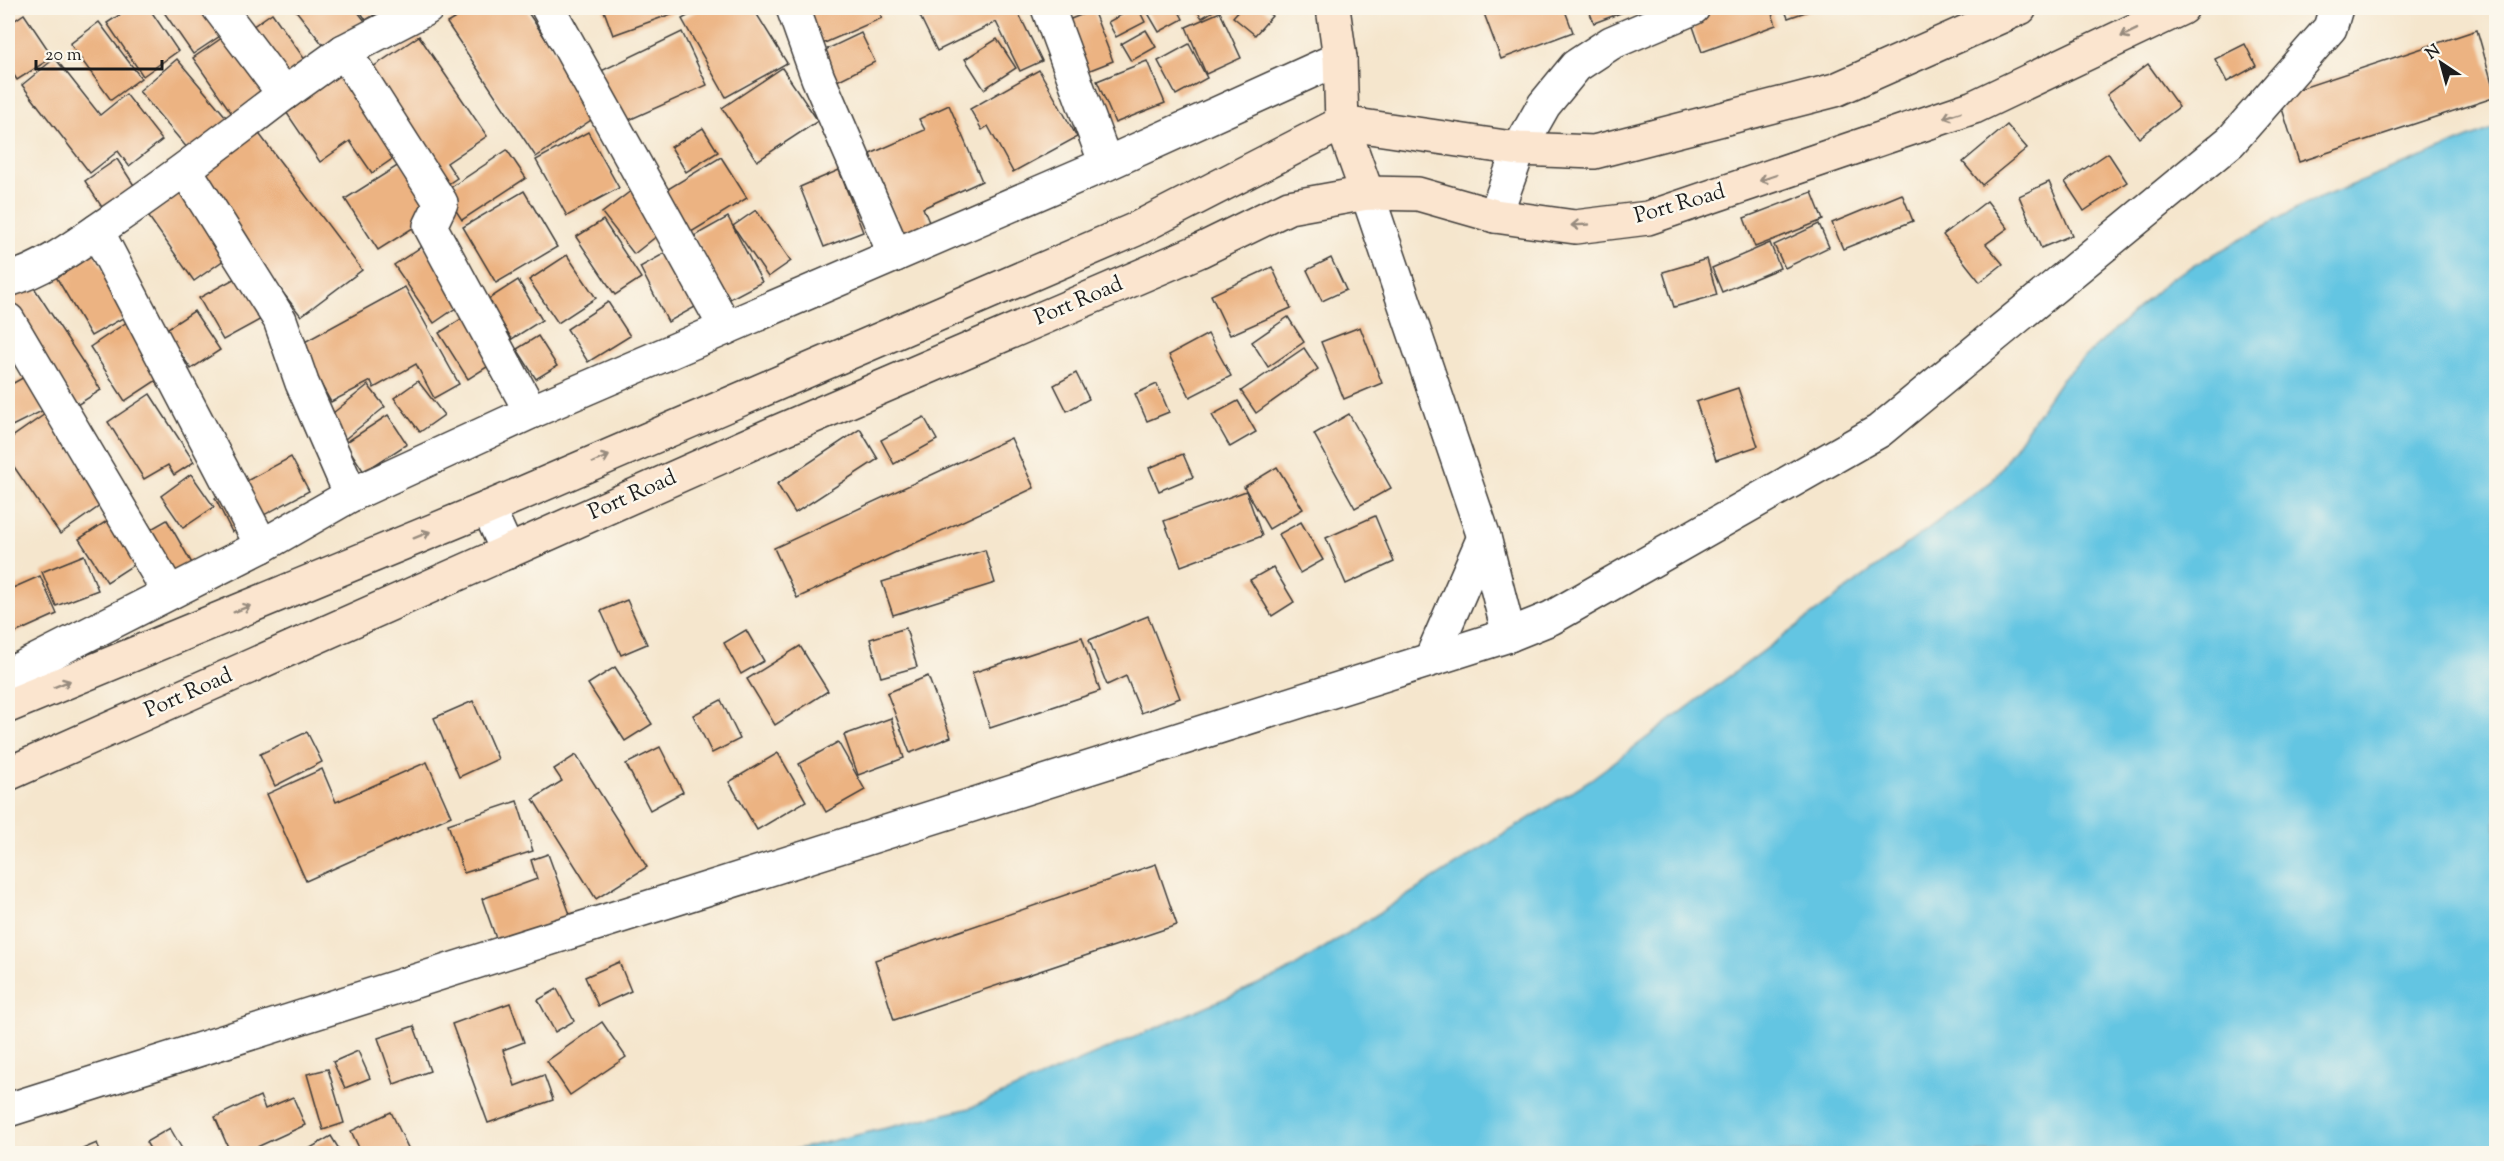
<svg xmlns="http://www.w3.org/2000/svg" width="2504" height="1161" viewBox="0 0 2504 1161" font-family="'Sorts Mill Goudy',serif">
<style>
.water{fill:#64c5e2;stroke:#40707f;stroke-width:1.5}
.building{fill:#ecb382}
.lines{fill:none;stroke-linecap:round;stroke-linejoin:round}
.street-casing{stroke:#3d3a37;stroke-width:36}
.secondary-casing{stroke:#3d3a37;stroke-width:36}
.street{stroke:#fff;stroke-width:33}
.secondary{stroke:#fbe5cf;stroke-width:33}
.oneway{stroke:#978b7e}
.labels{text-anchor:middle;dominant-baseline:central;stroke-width:5;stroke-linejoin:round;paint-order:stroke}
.street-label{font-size:22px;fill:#1c1c1c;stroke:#fbf7ec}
</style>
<rect width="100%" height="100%" fill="#fbf7ec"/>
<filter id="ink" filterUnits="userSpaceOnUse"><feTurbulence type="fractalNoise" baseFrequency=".0167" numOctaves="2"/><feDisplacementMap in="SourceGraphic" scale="12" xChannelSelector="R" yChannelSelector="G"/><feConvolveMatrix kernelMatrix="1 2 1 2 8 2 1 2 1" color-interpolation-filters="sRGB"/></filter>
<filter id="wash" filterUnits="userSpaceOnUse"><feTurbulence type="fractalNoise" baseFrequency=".008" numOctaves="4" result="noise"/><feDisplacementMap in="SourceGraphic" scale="24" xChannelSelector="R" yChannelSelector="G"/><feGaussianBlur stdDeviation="1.35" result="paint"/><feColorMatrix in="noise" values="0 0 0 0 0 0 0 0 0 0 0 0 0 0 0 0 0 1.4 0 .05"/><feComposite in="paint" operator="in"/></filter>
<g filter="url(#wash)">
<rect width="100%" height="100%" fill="#f5e6cd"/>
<path class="water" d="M2496 127V1153H781L970 1108 1286 972 1590 780 1992 481 2062 378 2171 278 2305 204Z"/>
<g id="blocks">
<g class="building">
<path d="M130 8H149L178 51 143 76 107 23Z"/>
<path d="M161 8H209L226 32 193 54Z"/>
<path d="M294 8H355L365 21 327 50Z"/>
<path d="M358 8H386L366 20Z"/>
<path d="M472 8H525L597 116 536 157 447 23Z"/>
<path d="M603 8H672L674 13 613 35Z"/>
<path d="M702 8H753L787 63 726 97 682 19Z"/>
<path d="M804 8H877L882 18 820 45Z"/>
<path d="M916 8H972L975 13 985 8H1016L1042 61 1020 71 996 22 937 51Z"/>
<path d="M1134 8H1138L1145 22 1116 37 1108 22Z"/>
<path d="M1145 8H1177L1183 19 1159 32Z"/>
<path d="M1195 8H1218L1202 18Z"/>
<path d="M1241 8H1262L1272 16 1255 35 1233 17Z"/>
<path d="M1482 8H1564L1573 32 1501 59Z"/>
<path d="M1588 8H1634L1594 23Z"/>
<path d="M1709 8H1770L1776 25 1702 52 1689 15Z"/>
<path d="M1784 8H1817L1788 18Z"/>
<path d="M1093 10 1113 61 1080 74 1061 23Z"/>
<path d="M1220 12 1241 58 1206 74 1186 27Z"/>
<path d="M272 13 308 64 288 78 252 27Z"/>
<path d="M24 14 53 57 17 80 8 66V25Z"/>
<path d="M99 22 141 78 111 100 70 44Z"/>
<path d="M1146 30 1156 47 1131 61 1121 44Z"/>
<path d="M2477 30 2496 97 2299 162 2278 96Z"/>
<path d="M232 31 272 92 235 118 193 58Z"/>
<path d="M682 32 707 85 620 124 597 73Z"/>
<path d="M861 33 875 62 837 81 823 51Z"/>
<path d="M419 36 487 136 447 163 457 178 442 188 364 73Z"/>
<path d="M997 39 1016 68 984 89 965 59Z"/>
<path d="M1189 44 1207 78 1176 95 1158 61Z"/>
<path d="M2245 44 2256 66 2227 82 2215 59Z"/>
<path d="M55 58 100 115 126 94 162 140 129 166 118 151 90 173 22 85Z"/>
<path d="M177 59 232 124 194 156 139 91Z"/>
<path d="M1147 61 1165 103 1115 123 1097 81Z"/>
<path d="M2148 64 2179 107 2139 138 2107 95Z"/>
<path d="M338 67 398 155 372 173 350 141 320 162 282 106Z"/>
<path d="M782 68 818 121 757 161 722 108Z"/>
<path d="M1039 70 1077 137 1013 172 988 126 982 130 970 109Z"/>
<path d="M949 105 982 181 923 208 935 236 908 248 868 155 925 130 919 119Z"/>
<path d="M2007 125 2027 148 1982 185 1963 162Z"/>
<path d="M254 127 362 270 301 316 191 174Z"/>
<path d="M703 128 718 152 686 172 671 147Z"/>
<path d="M588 132 619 188 567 216 536 160Z"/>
<path d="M507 150 526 178 462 220 444 192Z"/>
<path d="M2108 153 2127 182 2084 211 2065 182Z"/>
<path d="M721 157 747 198 688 234 663 192Z"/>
<path d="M117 159 139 193 107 215 85 181Z"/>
<path d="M402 163 435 214 378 250 345 199Z"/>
<path d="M839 170 863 232 824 247 800 187Z"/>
<path d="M2049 182 2072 235 2041 248 2019 196Z"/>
<path d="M178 186 228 257 194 281 144 210Z"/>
<path d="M636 187 667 228 634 254 602 213Z"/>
<path d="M524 191 557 247 496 283 463 227Z"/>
<path d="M1812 192 1823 220 1755 247 1744 218Z"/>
<path d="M1902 194 1913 221 1843 249 1832 223Z"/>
<path d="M1987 201 2008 228 1986 244 2003 264 1980 282 1943 235Z"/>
<path d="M756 210 791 261 768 277 733 226Z"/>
<path d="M728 217 762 282 728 300 694 236Z"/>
<path d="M603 220 641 278 615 295 576 237Z"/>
<path d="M1819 224 1829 247 1785 268 1774 245Z"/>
<path d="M1770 243 1780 268 1722 292 1712 268Z"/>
<path d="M424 245 463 303 434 323 394 265Z"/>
<path d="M90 247 130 314 91 336 52 270Z"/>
<path d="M676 247 706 301 668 322 640 267Z"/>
<path d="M567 255 596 298 558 323 529 280Z"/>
<path d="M1331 258 1346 290 1322 301 1307 270Z"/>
<path d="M1707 259 1717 295 1674 307 1663 272Z"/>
<path d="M1272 267 1291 308 1230 335 1211 295Z"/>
<path d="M241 275 265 317 223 340 199 298Z"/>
<path d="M518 280 542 320 512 339 487 300Z"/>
<path d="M31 283 101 390 77 405 8 299Z"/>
<path d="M405 287 459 384 434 398 416 364 374 388 371 381 331 402 299 345Z"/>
<path d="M608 302 630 336 588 362 567 329Z"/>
<path d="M194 311 220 350 191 369 165 330Z"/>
<path d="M469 314 498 360 468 379 439 333Z"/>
<path d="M1288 317 1304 342 1268 367 1252 342Z"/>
<path d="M127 322 163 376 125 401 90 347Z"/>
<path d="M1360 327 1382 383 1344 399 1321 342Z"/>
<path d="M1208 334 1231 376 1190 397 1169 355Z"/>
<path d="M538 336 557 366 536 379 517 349Z"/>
<path d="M1304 348 1318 369 1256 413 1241 391Z"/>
<path d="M1076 373 1089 399 1067 411 1054 385Z"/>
<path d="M28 375 44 410 8 428V386Z"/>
<path d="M418 381 444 415 420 432 394 398Z"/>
<path d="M1157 384 1169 412 1147 421 1135 394Z"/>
<path d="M368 385 385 407 340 443 323 421Z"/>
<path d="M1738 388 1758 446 1716 460 1696 402Z"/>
<path d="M150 394 194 462 174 475 168 465 144 479 108 422Z"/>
<path d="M1238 401 1256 432 1230 447 1212 415Z"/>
<path d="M48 412 107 501 60 534 8 458V440Z"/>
<path d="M1349 414 1391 488 1355 508 1314 434Z"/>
<path d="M388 415 407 444 364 472 345 443Z"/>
<path d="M924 417 937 440 894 464 881 440Z"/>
<path d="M860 429 878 459 795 513 777 484Z"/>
<path d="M1011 438 1034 488 797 598 774 548Z"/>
<path d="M1183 454 1193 477 1159 491 1149 468Z"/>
<path d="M291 457 309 491 232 532 215 498Z"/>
<path d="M1277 467 1303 509 1269 529 1244 487Z"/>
<path d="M191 474 214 507 183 528 161 496Z"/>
<path d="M1246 491 1262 536 1181 566 1164 521Z"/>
<path d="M1375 516 1394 562 1346 584 1326 538Z"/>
<path d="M113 517 141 560 107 582 79 539Z"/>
<path d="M167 520 193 565 173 577 146 532Z"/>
<path d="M1301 522 1323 560 1300 573 1279 534Z"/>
<path d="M985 550 995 583 893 615 882 582Z"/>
<path d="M84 555 98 590 56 606 42 572Z"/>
<path d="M1273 567 1294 602 1272 616 1250 580Z"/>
<path d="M40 576 57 614 8 636V590Z"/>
<path d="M627 600 647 644 621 655 601 611Z"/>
<path d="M1148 616 1180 698 1141 713 1126 676 1107 685 1089 640Z"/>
<path d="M906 628 917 667 881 677 870 639Z"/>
<path d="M746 630 764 661 741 674 724 643Z"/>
<path d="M1082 637 1100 691 990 728 972 673Z"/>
<path d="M800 646 828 691 775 725 747 679Z"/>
<path d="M615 667 652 724 625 741 588 684Z"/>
<path d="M928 676 951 737 910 753 887 693Z"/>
<path d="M721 700 740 739 712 753 693 715Z"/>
<path d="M473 701 498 759 459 777 434 718Z"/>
<path d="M891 718 904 758 858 775 844 735Z"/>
<path d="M307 732 322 762 275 786 260 754Z"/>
<path d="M838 742 865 790 826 812 799 764Z"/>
<path d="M660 747 683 792 650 810 626 764Z"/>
<path d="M778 753 806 801 757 830 729 782Z"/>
<path d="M576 755 647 867 596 899 533 799 562 781 554 769Z"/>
<path d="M427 762 451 816 306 881 267 794 322 769 336 802Z"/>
<path d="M517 801 533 851 464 873 448 824Z"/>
<path d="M548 854 571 917 498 944 482 899 537 879 531 860Z"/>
<path d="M1156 864 1177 925 894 1020 875 960Z"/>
<path d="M619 962 631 991 598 1006 585 977Z"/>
<path d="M557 989 574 1021 555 1032 538 1000Z"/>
<path d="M510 1003 524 1042 503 1050 515 1086 544 1075 553 1100 488 1123 452 1024Z"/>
<path d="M602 1022 626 1057 570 1095 547 1061Z"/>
<path d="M414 1026 430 1071 394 1084 378 1038Z"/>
<path d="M358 1051 370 1078 345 1088 333 1062Z"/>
<path d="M328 1069 344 1123 323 1130 307 1074Z"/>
<path d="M260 1096 265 1109 293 1097 305 1125 242 1154H231L215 1117Z"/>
<path d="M391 1112 411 1154H362L351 1131Z"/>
<path d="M170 1128 185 1154H153L146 1142Z"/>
<path d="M331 1136 342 1154H300Z"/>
<path d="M97 1143 101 1154H73V1153Z"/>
</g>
</g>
</g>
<g filter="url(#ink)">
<use href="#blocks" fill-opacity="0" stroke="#3d3a37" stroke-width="1.5"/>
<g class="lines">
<defs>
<g id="street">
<path d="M219 8 284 94 344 51 427 8"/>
<path d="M548 8 726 328"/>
<path d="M793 8 818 78 895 255"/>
<path d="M1048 8 1106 164"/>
<path d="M344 51 441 203 430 226 531 412"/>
<path d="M186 171 280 320 302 383 351 495"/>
<path d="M1495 216 1519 149 1544 105 1576 66 1611 43 1693 8"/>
<path d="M97 231 262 546"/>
<path d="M8 280C47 268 76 245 110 222 170 181 227 138 284 94"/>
<path d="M8 320 169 592"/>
<path d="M488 508 508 552"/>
<path d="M1509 635 1551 618 1879 431 2231 141 2330 28 2336 8"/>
<path d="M1431 659 1484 537"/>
<path d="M8 675 262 546 351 495 531 412 1106 164 1340 58"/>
<path d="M8 1110 1509 635 1484 537 1367 193"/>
</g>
<g id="secondary">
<path d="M1333 8 1340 58 1342 123 1367 193"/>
<path d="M8 706 488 508 1134 230 1342 123 1519 149 1594 152 1835 90 2020 8"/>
<path d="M8 774 777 432 1199 251 1289 207 1367 193 1418 194 1495 216 1575 227 1648 218 1974 107 2182 8"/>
</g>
</defs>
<use href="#street" class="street-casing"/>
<use href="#secondary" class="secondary-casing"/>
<use href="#street" class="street"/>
<use href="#secondary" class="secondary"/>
</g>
<defs><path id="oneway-shaft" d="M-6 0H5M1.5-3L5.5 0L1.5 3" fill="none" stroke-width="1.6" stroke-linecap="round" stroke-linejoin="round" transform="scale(1.5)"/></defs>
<g class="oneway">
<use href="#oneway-shaft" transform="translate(2129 33) rotate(154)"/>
<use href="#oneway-shaft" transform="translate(1952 115) rotate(161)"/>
<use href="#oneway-shaft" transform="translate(1768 178) rotate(161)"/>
<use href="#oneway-shaft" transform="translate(1580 225) rotate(177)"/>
<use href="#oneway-shaft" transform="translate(601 459) rotate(-23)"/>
<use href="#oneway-shaft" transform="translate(422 535) rotate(-22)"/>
<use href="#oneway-shaft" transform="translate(242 609) rotate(-22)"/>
<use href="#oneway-shaft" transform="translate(62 684) rotate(-22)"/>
</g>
</g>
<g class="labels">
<g class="street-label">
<text transform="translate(1680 205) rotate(-16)">Port Road</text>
<text transform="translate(1079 302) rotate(-23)">Port Road</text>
<text transform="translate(633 496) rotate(-24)">Port Road</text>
<text transform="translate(189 694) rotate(-24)">Port Road</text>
</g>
</g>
<rect width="2504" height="1161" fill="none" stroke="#fbf7ec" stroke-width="30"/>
<g transform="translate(2441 63) rotate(324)" stroke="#fbf7ec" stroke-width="4.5" paint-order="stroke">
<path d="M0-4.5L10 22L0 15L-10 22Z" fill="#1c1c1c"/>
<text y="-9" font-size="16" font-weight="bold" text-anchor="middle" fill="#1c1c1c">N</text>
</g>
<path d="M36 60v9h126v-9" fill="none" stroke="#1c1c1c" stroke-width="3"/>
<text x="45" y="60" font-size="18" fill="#1c1c1c" stroke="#fbf7ec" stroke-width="4.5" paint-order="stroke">20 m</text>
</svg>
